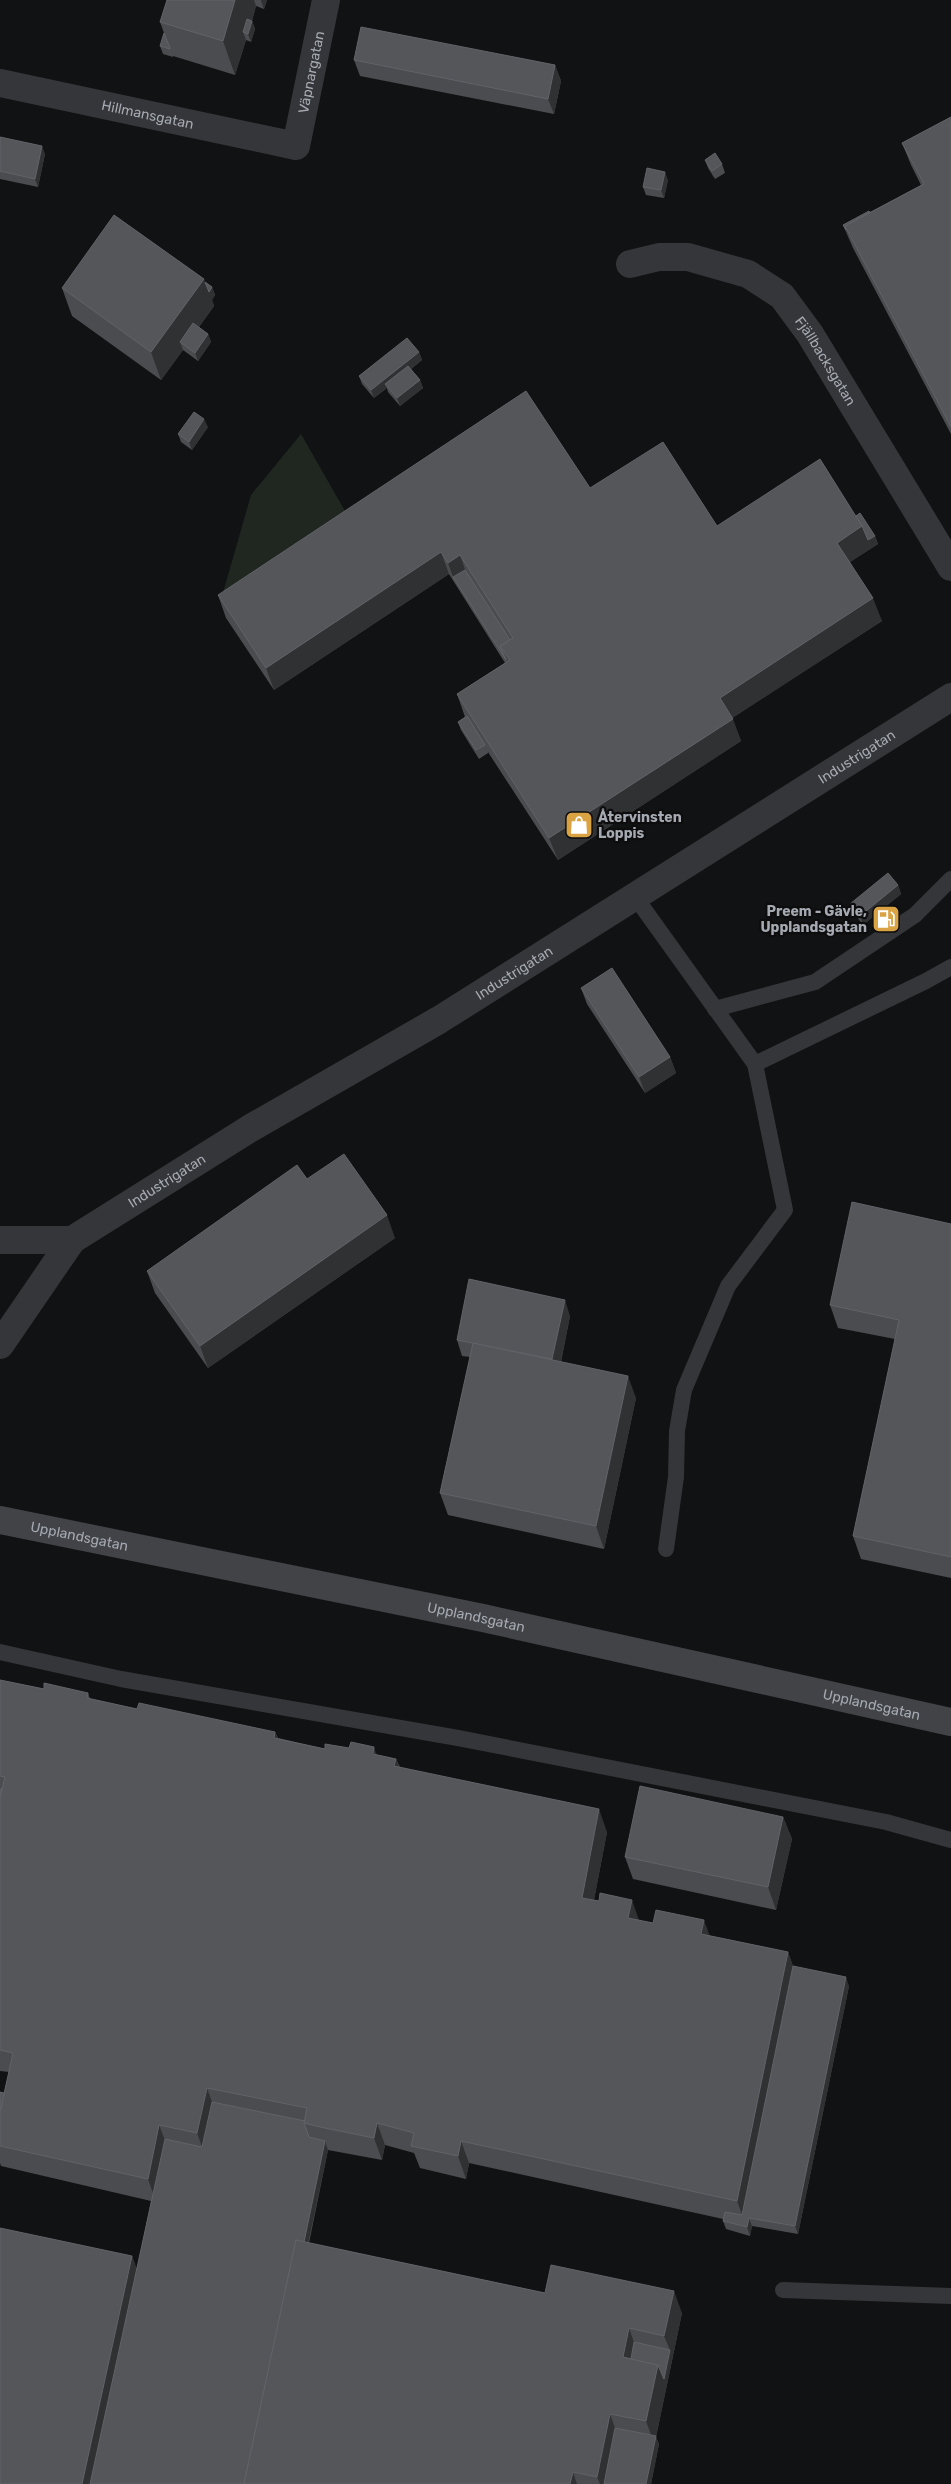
<svg xmlns="http://www.w3.org/2000/svg" width="951" height="2484" viewBox="0 0 951 2484" font-family="Rubik,sans-serif">
<style>
.green{fill:#202721}
.lines{fill:none;stroke-linecap:round;stroke-linejoin:round}
.service{stroke:#353639;stroke-width:16}
.minor{stroke:#353639;stroke-width:28}
.tertiary{stroke:#353639;stroke-width:28}
.secondary{stroke:#414347;stroke-width:28}
.wall{fill:#4b4c4f}
.shaded-wall{fill:#303133}
.building{fill:#54565a;stroke:#616368}
.labels{text-anchor:middle;dominant-baseline:central;stroke-width:4.5;stroke-linejoin:round;paint-order:stroke}
.street-label{font-size:14px;fill:#a5a9b1;stroke:#0d0d0e}
.poi-label{font-size:14px;font-weight:bold;fill:#a5a9b1;stroke:#0d0d0e;text-anchor:start}
</style>
<rect width="100%" height="100%" fill="#111213"/>
<path class="green" d="M301 434 349 518 222 596 251 495Z"/>
<g class="lines">
<g class="service">
<path d="M636 898 755 1064 926 981 951 967"/>
<path d="M715 1009 815 982 915 915 951 879"/>
<path d="M666 1549 676 1477 677 1431 684 1390 728 1286 785 1210 755 1064"/>
<path d="M0 1652 121 1679 458 1738 886 1822 951 1840"/>
<path d="M783 2290 951 2296"/>
</g>
<g class="minor">
<path id="s1" d="M0 83 296 146 326 0"/>
<path id="s2" d="M630 264 659 257H688L748 274 782 296 810 334 951 567"/>
<path d="M0 1240H72"/>
</g>
<path class="tertiary" id="s3" d="M0 1345 72 1240 249 1129 439 1020 951 697"/>
<path class="secondary" id="s4" d="M0 1520 483 1618 951 1722"/>
</g>
<g class="wall">
<path d="M167 0H267L264 9 256 6 252 21 255 29 251 42 246 40 235 75 173 56V57L163 54 160 46 164 33 160 22Z"/>
<path d="M354 60 555 65 561 81 554 114 360 76Z"/>
<path d="M951 117V434L853 248 843 225 870 212 921 185 911 165 902 143Z"/>
<path d="M0 137 45 154 38 187 0 179Z"/>
<path d="M705 160 722 164 725 173 715 179 708 168Z"/>
<path d="M668 180 664 198 646 195 643 187Z"/>
<path d="M205 282 212 287 215 295 212 300 214 306 199 327 208 334 211 342 198 361 183 350 161 380 72 316 62 288Z"/>
<path d="M419 352 422 360 411 369 420 380 423 388 400 406 388 392 387 388 374 398 362 384 359 376Z"/>
<path d="M208 427 192 450 181 442 178 434Z"/>
<path d="M590 488 717 526 856 516 875 536 878 544 850 562 882 621 732 718 741 741 558 860 488 752V753L479 759 461 730 458 722 465 717 457 694 505 663 449 574 274 690 226 618 218 595Z"/>
<path d="M898 885 901 894 863 925 853 912 850 904Z"/>
<path d="M581 988 670 1057 676 1073 645 1093 587 1004Z"/>
<path d="M307 1179 395 1238 208 1368 155 1293 147 1271Z"/>
<path d="M951 1224V1578L861 1559 853 1536 895 1339 838 1328 830 1305Z"/>
<path d="M570 1316 561 1362 636 1398 604 1549 448 1515 440 1493 470 1357 462 1356 457 1340Z"/>
<path d="M0 1680 44 1689 88 1693 90 1699 137 1709 275 1732 278 1738 325 1749 377 1755 396 1759 400 1767 607 1832 594 1900 640 1921 788 1952 793 1966 849 1986 798 2234 752 2226 750 2236 726 2229 723 2221V2219L469 2163 466 2179 420 2168 414 2153 385 2145 382 2160 328 2150 309 2243 545 2293 682 2313 656 2437 659 2444 651 2484H0L132 2256 137 2270 151 2201 1 2166 0 2163V2092L4 2093 9 2072 0 2071Z"/>
<path d="M783 1817 792 1839 776 1910 633 1879 625 1857Z"/>
</g>
<g class="shaded-wall">
<path d="M235 0H254L256 6 248 34 243 32 246 40 235 75 223 41Z"/>
<path d="M261 0H267L264 9 261 1Z"/>
<path d="M252 21 255 29 251 42 248 34Z"/>
<path d="M555 65 561 81 554 114 548 99Z"/>
<path d="M42 146 45 154 38 187 35 179Z"/>
<path d="M665 172 668 180 664 198 661 190Z"/>
<path d="M204 279 209 292 212 287 215 295 212 300 214 306 185 346 180 342 183 350 161 380 151 352Z"/>
<path d="M208 334 211 342 198 361 195 353Z"/>
<path d="M419 352 422 360 388 387 385 384 387 388 374 398 371 390Z"/>
<path d="M420 380 423 388 400 406 397 398Z"/>
<path d="M204 419 208 427 192 450 189 442Z"/>
<path d="M862 526 875 536 878 544 845 565 837 543Z"/>
<path d="M441 552 449 574 274 690 266 668Z"/>
<path d="M460 555 468 578 453 577 448 563Z"/>
<path d="M873 598 882 621 728 721 720 698Z"/>
<path d="M733 719 741 741 558 860 549 838Z"/>
<path d="M898 885 901 894 863 925 860 916Z"/>
<path d="M670 1057 676 1073 645 1093 639 1077Z"/>
<path d="M387 1215 395 1238 208 1368 200 1346Z"/>
<path d="M565 1300 570 1316 558 1375 552 1359Z"/>
<path d="M628 1376 636 1398 604 1549 596 1526Z"/>
<path d="M275 1732 284 1755 274 1738Z"/>
<path d="M374 1747 382 1769 373 1754Z"/>
<path d="M396 1759 405 1781 394 1766Z"/>
<path d="M599 1809 607 1832 590 1921 582 1898Z"/>
<path d="M783 1817 792 1839 776 1910 768 1887Z"/>
<path d="M632 1900 640 1923 628 1918Z"/>
<path d="M704 1920 712 1942 701 1934Z"/>
<path d="M788 1952 796 1975 745 2223 737 2201Z"/>
<path d="M846 1977 849 1986 798 2234 795 2226Z"/>
<path d="M207 2088 215 2110 205 2155 197 2133Z"/>
<path d="M377 2123 385 2145 382 2160 374 2138Z"/>
<path d="M159 2125 168 2148 156 2202 148 2179Z"/>
<path d="M325 2141 328 2150 257 2484H252Z"/>
<path d="M461 2141 469 2163 466 2179 458 2156Z"/>
<path d="M749 2218 752 2226 750 2236 747 2227Z"/>
<path d="M132 2256 140 2278 95 2484H82Z"/>
<path d="M674 2291 682 2313 656 2437 659 2444 651 2484H646L654 2443 646 2421 658 2365 670 2350 664 2336Z"/>
<path d="M629 2328 637 2351 633 2373 623 2357Z"/>
<path d="M610 2414 618 2436 608 2484H600L597 2477Z"/>
<path d="M573 2472 577 2484H570Z"/>
</g>
<g class="building">
<path d="M167 0H235L223 41 160 22Z"/>
<path d="M247 19 252 21 248 34 243 32Z"/>
<path d="M361 27 555 65 548 99 354 60Z"/>
<path d="M164 33 170 48V49L160 46Z"/>
<path d="M951 117V427L845 226 924 184 902 143Z"/>
<path d="M0 137 42 146 35 179 0 171Z"/>
<path d="M715 153 722 164 712 171 705 160Z"/>
<path d="M647 168 665 172 661 190 643 187Z"/>
<path d="M869 211 870 212 845 226 846 230 843 225Z"/>
<path d="M114 215 204 279 151 352 62 288Z"/>
<path d="M205 282 212 287 209 292Z"/>
<path d="M193 323 208 334 195 353 180 342Z"/>
<path d="M407 338 419 352 371 390 359 376Z"/>
<path d="M408 366 420 380 397 398 385 384Z"/>
<path d="M526 391 590 488 663 442 717 526 820 459 862 526 837 543 873 598 720 698 733 719 549 838 457 694 510 660 500 646 513 638 460 555 448 563 441 552 266 668 218 595Z"/>
<path d="M194 412 204 419 189 442 178 434Z"/>
<path d="M860 513 875 536 868 540 862 526 856 516Z"/>
<path d="M465 570 510 640 500 646 506 660 453 577Z"/>
<path d="M467 716 485 745 476 750 458 722Z"/>
<path d="M888 873 898 885 860 916 850 904Z"/>
<path d="M612 968 670 1057 639 1077 581 988Z"/>
<path d="M344 1154 387 1215 200 1346 147 1271 297 1165 307 1179Z"/>
<path d="M852 1202 951 1224V1557L853 1536 899 1320 830 1305Z"/>
<path d="M469 1279 565 1300 552 1359 457 1340Z"/>
<path d="M473 1343 628 1376 596 1526 440 1493Z"/>
<path d="M0 1680 44 1689V1683L88 1693 87 1698 137 1709 139 1703 275 1732 274 1738 325 1749V1744L349 1748 351 1742 374 1747 373 1754 396 1759 394 1766 599 1809 582 1898 599 1901 600 1893 632 1900 628 1918 653 1923 656 1910 704 1920 701 1934 788 1952 737 2201 461 2141 458 2156 411 2146 414 2133 377 2123 374 2138 320 2127 304 2123 307 2108 207 2088 197 2133 159 2125 148 2179 0 2146V2112L13 2053 0 2050V1798L5 1777 0 1776Z"/>
<path d="M640 1786 783 1817 768 1887 625 1857Z"/>
<path d="M0 1789H2L0 1798Z"/>
<path d="M793 1966 846 1977 795 2226 749 2218 747 2227 723 2221 725 2212 742 2215Z"/>
<path d="M0 2092 4 2093 1 2109H0Z"/>
<path d="M212 2102 305 2121 304 2123 309 2137 325 2141 304 2242 296 2240 244 2484H90L165 2139 202 2147Z"/>
<path d="M0 2228 132 2256 82 2484H0Z"/>
<path d="M296 2240 545 2293 551 2265 674 2291 664 2336 629 2328 623 2357 658 2365 646 2421 610 2414 597 2477 573 2472 570 2484H244Z"/>
<path d="M634 2342 670 2350 664 2379 658 2365 631 2359Z"/>
<path d="M615 2428 656 2436 646 2484H604Z"/>
</g>
<defs>
<symbol id="shop-square" viewBox="-11 -11 22 22"><rect x="-9" y="-9" width="18" height="18" rx="4" fill="#d9a243" stroke="#0d0d0e"/><path d="M-5-2.5h2.3a2.7 3.5 0 0 1 5.4 0H5L5.5 6h-11ZM-1.5-2.5h3a1.5 2.3 0 0 0-3 0Z" fill="#fff"/></symbol>
<symbol id="fuel-square" viewBox="-11 -11 22 22"><rect x="-9" y="-9" width="18" height="18" rx="4" fill="#d9a243" stroke="#0d0d0e"/><path d="M-5.5-6h7V0h2V4h1.3V-2.5L3-4.5l.8-.8L6-3V5H2.5V1h-1V6h-7ZM-4.2-4.7v3.2H.2V-4.7Z" fill="#fff"/></symbol>
</defs>
<g fill-rule="evenodd">
<use href="#shop-square" x="563" y="809" width="32" height="32"/>
<use href="#fuel-square" x="870" y="903" width="32" height="32"/>
</g>
<g class="labels">
<g class="street-label">
<text stroke="none"><textPath href="#s1" startOffset="378">Väpnargatan</textPath></text>
<text stroke="none"><textPath href="#s1" startOffset="151">Hillmansgatan</textPath></text>
<text stroke="none"><textPath href="#s2" startOffset="240">Fjällbacksgatan</textPath></text>
<text stroke="none"><textPath href="#s3" startOffset="1049">Industrigatan</textPath></text>
<text stroke="none"><textPath href="#s3" startOffset="644">Industrigatan</textPath></text>
<text stroke="none"><textPath href="#s3" startOffset="239">Industrigatan</textPath></text>
<text stroke="none"><textPath href="#s4" startOffset="81">Upplandsgatan</textPath></text>
<text stroke="none"><textPath href="#s4" startOffset="486">Upplandsgatan</textPath></text>
<text stroke="none"><textPath href="#s4" startOffset="891">Upplandsgatan</textPath></text>
</g>
<g class="poi-label">
<text x="598" y="817">Återvinsten<tspan x="598" dy="16">Loppis</tspan></text>
<text x="867" y="911" text-anchor="end">Preem - Gävle,<tspan x="867" dy="16">Upplandsgatan</tspan></text>
</g>
</g>
</svg>
